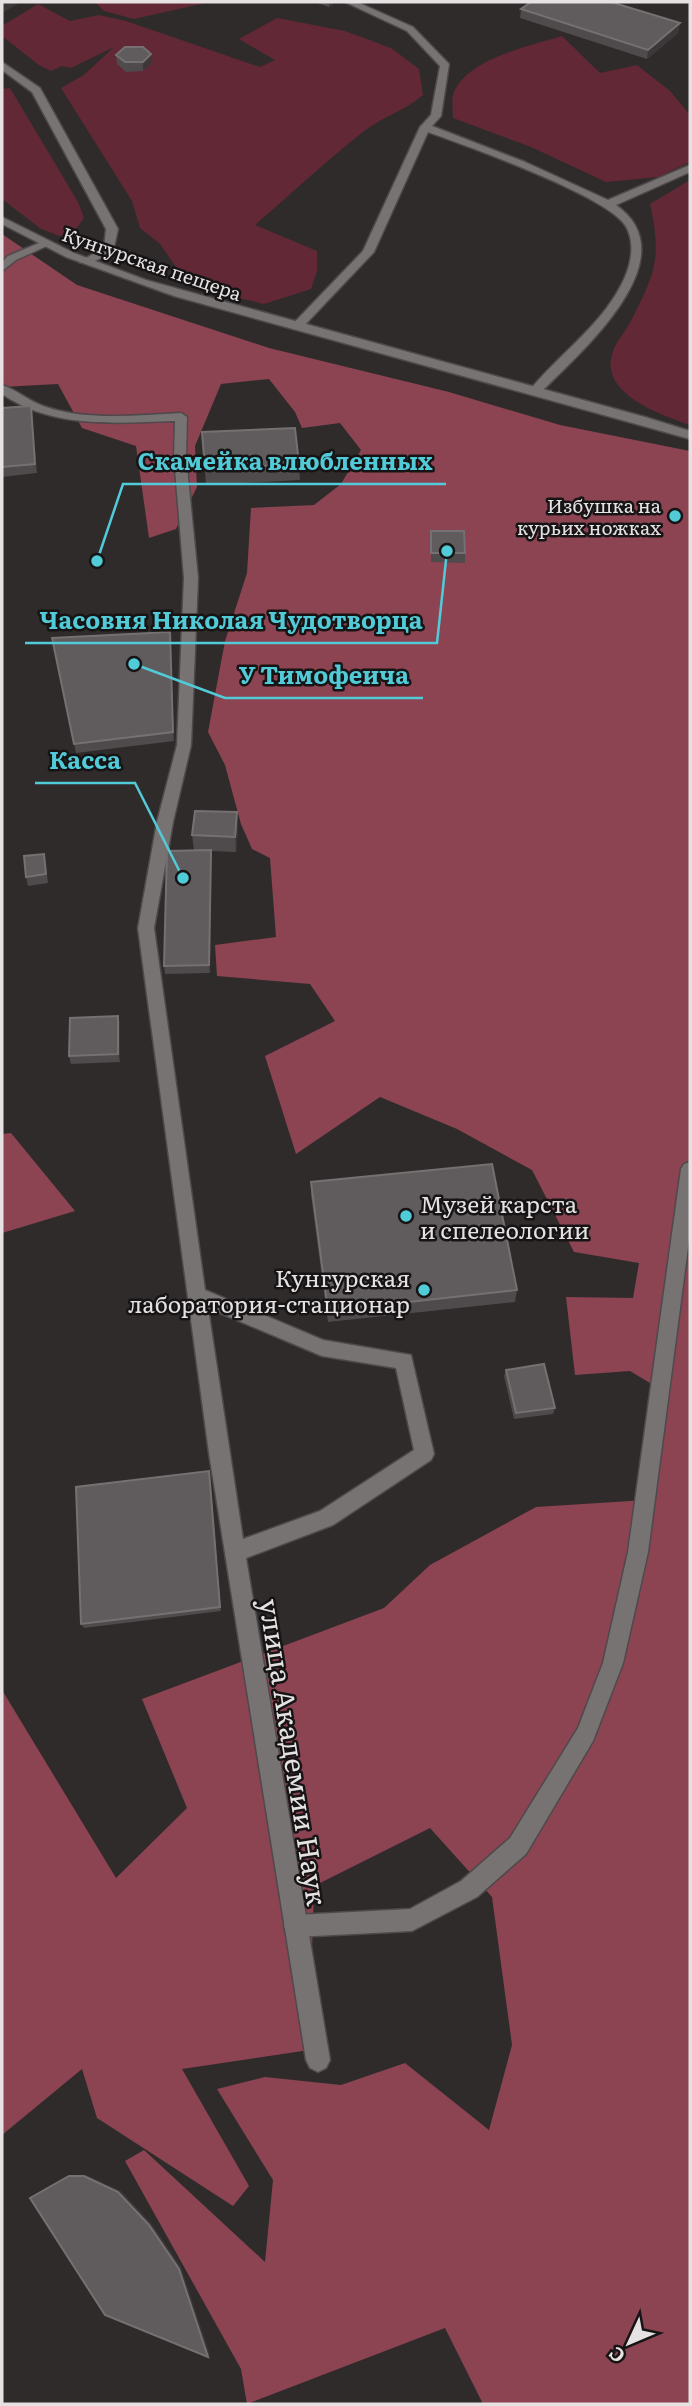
<svg xmlns="http://www.w3.org/2000/svg" width="692" height="2406" viewBox="0 0 692 2406" font-family="Literata,serif">
<style>
.green{fill:#622835}
.forest{fill:#8c4352}
.lines{fill:none;stroke-linecap:round;stroke-linejoin:round}
.lane-casing{stroke:#4e494a;stroke-width:3}
.street-casing{stroke:#4e494a;stroke-width:3}
.lane{fill:#787373;fill-rule:evenodd}
.street{fill:#787373;fill-rule:evenodd}
.wall{fill:#4f4a4b}
.shaded-wall{fill:#3c3738}
.building{fill:#605b5c;stroke:#757071;stroke-width:2}
.poi-dot{fill:#52cbd8;stroke:#161414;stroke-width:2.5}
.labels{text-anchor:middle;dominant-baseline:central;stroke-width:5;stroke-linejoin:round;paint-order:stroke}
.far-street-label{font-size:19px;fill:#e6e2e3;stroke:#161414}
.far-poi-label{font-size:19px;fill:#e6e2e3;stroke:#161414;text-anchor:end}
.poi-label{font-size:23px;fill:#e6e2e3;stroke:#161414;text-anchor:start}
.near-street-label{font-size:28px;fill:#e6e2e3;stroke:#161414}
.leader{fill:none;stroke:#52cbd8;stroke-width:2.5}
.callout-dot{fill:#52cbd8;stroke:#161414;stroke-width:2.5}
.callout-label{font-size:24px;text-anchor:middle;font-weight:bold;fill:#52cbd8;stroke:#161414;stroke-width:5;stroke-linejoin:round;paint-order:stroke}
</style>
<rect width="100%" height="100%" fill="#2f2b2b"/>
<g class="green">
<path d="M95 2H210L134 19 104 11Z"/>
<path d="M38 4 70 21 99 15 126 21 260 67 275 60 239 39 277 18 345 31 391 48 419 69 423 95C405 111 381 117 363 132 326 161 291 194 255 225L317 251V271L311 289 264 304 209 291 197 274 183 277 160 244 140 228 132 201 61 88 84 75 114 47 71 68 62 66 51 71 39 65 2 36V26Z"/>
<path d="M562 36 600 73 637 65 670 91 690 115V162L658 177 606 182 531 147 453 118C453 110 451 99 454 92 469 58 530 46 562 36Z"/>
<path d="M10 88 78 202 84 218 76 229 60 236 41 229 2 199V89Z"/>
<path d="M690 180V425C662 415 597 394 613 351 617 340 627 330 632 319 639 305 647 289 652 274 659 251 655 226 650 204Z"/>
</g>
<g class="forest">
<path d="M2 234 77 285 269 348 449 392 560 425 690 451V2404H483L445 2328 247 2404 241 2369 125 2161 144 2150 265 2262 273 2180 217 2089 265 2077 341 2085 405 2063 489 2130 512 2045 492 1897 430 1828 314 1886 309 2050 182 2069 249 2186 233 2206 97 2118 82 2069 2 2135V1690L116 1878 187 1808 142 1699 384 1608 430 1565 536 1507 646 1500 660 1389 630 1371 575 1375 566 1297 633 1298 639 1263 574 1252 532 1170 457 1129 380 1097 296 1154 265 1056 335 1021 310 984 217 976 215 945 276 937 270 858 252 849 241 824 225 765 208 732 225 641 247 573 251 508 314 505 341 484 361 450 340 423 302 428 295 412 269 379 221 384 195 446 197 487 176 529 149 538 136 446 82 428 58 384 2 387Z"/>
<path d="M11 1133 75 1211 2 1233V1134Z"/>
</g>
<g class="lines">
<defs>
<g id="lane">
<path d="M345 2H357L413 27 449 64 441 116 432 126 525 162 608 200 690 165V172L616 205C691 258 579 354 539 394L535 395 529 391C560 353 605 323 625 277 632 260 635 241 625 225 605 195 467 146 428 132L374 252 300 330 290 327 363 251 420 127 431 115 440 66 407 31Z"/>
<path d="M2 62 40 88 118 229 113 252 89 264 79 262 104 248 106 229 32 92 2 70Z"/>
<path d="M39 243 49 245 16 260 2 271V262L8 256Z"/>
<path d="M2 385C17 390 30 402 46 407 88 421 137 415 181 413L187 417 186 457 198 578 191 745 173 822 154 928 205 1290 323 1340 411 1355 434 1454 431 1460 333 1525 246 1558 330 2060 326 2068 318 2072 310 2068 306 2060 209 1453 138 928 157 822 177 745 184 578 174 457 175 421C116 423 53 429 2 394ZM208 1308 322 1356 396 1368 414 1450 320 1511 243 1539Z"/>
</g>
<g id="street">
<path d="M2 217 74 253 146 280 645 417 690 431V439L174 296 66 257 2 224Z"/>
<path d="M690 1162V1232L648 1552 623 1663 593 1741 526 1854 477 1897 412 1931 295 1937 287 1934 284 1926 287 1918 295 1915 410 1909 461 1881 510 1838 578 1728 603 1663 628 1552 681 1169 684 1164Z"/>
</g>
</defs>
<use href="#lane" class="lane-casing"/>
<use href="#street" class="street-casing"/>
<use href="#lane" class="lane"/>
<use href="#street" class="street"/>
</g>
<g class="wall">
<path d="M314 2H336L329 7Z"/>
<path d="M521 9 680 23 678 33 647 59 520 18Z"/>
<path d="M116 55 152 63 143 71 126 72 117 64Z"/>
<path d="M2 408 32 415 37 473 2 477Z"/>
<path d="M202 432 299 464 300 480 206 485Z"/>
<path d="M431 531 465 553V563L431 562Z"/>
<path d="M170 632 174 741 76 753 52 638Z"/>
<path d="M238 828 236 852 211 851 210 973 165 974 164 966 194 850 192 835Z"/>
<path d="M44 854 48 883 28 886 26 877Z"/>
<path d="M118 1016 120 1024V1062L71 1064 69 1056Z"/>
<path d="M311 1182 517 1290 515 1302 328 1322 311 1195Z"/>
<path d="M506 1370 555 1408 553 1414 514 1419 504 1376Z"/>
<path d="M210 1477 221 1611 84 1628 81 1624Z"/>
</g>
<g class="shaded-wall">
<path d="M2 2H21L2 13Z"/>
<path d="M329 2H336L329 7Z"/>
<path d="M680 23 678 33 647 59 648 50Z"/>
<path d="M151 54 152 63 143 71V62Z"/>
<path d="M31 406 32 415 37 473 35 464Z"/>
<path d="M170 632 171 641 174 741 173 732Z"/>
<path d="M237 812 238 828 236 852 235 837Z"/>
<path d="M211 850 212 858 210 973 209 965Z"/>
<path d="M118 1016 120 1024V1062L118 1054Z"/>
<path d="M209 1471 210 1477 221 1611 220 1607Z"/>
<path d="M86 2175 121 2191 151 2223 181 2267 210 2355 208 2357 84 2176Z"/>
</g>
<g class="building">
<path d="M531 2H611L680 23 648 50 521 9Z"/>
<path d="M125 47H143L151 54 143 62H125L116 55Z"/>
<path d="M31 406 35 464 2 467V408Z"/>
<path d="M295 428 299 464 205 469 202 432Z"/>
<path d="M431 531H464L465 553H431Z"/>
<path d="M170 632 173 732 74 744 52 638Z"/>
<path d="M195 811 237 812 235 837 192 835Z"/>
<path d="M211 850 209 965 164 966 167 851Z"/>
<path d="M44 854 46 874 26 877 24 856Z"/>
<path d="M118 1016V1054L69 1056 70 1018Z"/>
<path d="M492 1164 517 1290 328 1311 311 1182Z"/>
<path d="M544 1364 555 1408 516 1413 506 1370Z"/>
<path d="M209 1471 220 1607 81 1624 76 1487Z"/>
<path d="M69 2176H84L118 2192 149 2225 179 2269 208 2357 105 2315 30 2198Z"/>
</g>
<g class="poi-dot">
<circle cx="675" cy="516" r="7"/>
<circle cx="406" cy="1216" r="7"/>
<circle cx="424" cy="1290" r="7"/>
</g>
<g class="labels">
<g class="far-street-label">
<text transform="translate(152 263) rotate(19)">Кунгурская пещера</text>
</g>
<g class="far-poi-label">
<text x="661" y="505">Избушка на<tspan x="661" dy="22">курьих ножках</tspan></text>
</g>
<g class="poi-label">
<text x="420" y="1203">Музей карста<tspan x="420" dy="26">и спелеологии</tspan></text>
<text x="410" y="1277" text-anchor="end">Кунгурская<tspan x="410" dy="26">лаборатория-стационар</tspan></text>
</g>
<g class="near-street-label">
<text transform="translate(295 1752) rotate(81)">улица Академии Наук</text>
</g>
</g>
<path class="leader" d="M97 561L123 484H446M447 551L437 643H25M134 664L225 698H423M183 878L135 783H35"/>
<g class="callout-dot">
<circle cx="97" cy="561" r="7"/>
<circle cx="447" cy="551" r="7"/>
<circle cx="134" cy="664" r="7"/>
<circle cx="183" cy="878" r="7"/>
</g>
<g class="callout-label">
<text x="285" y="470">Скамейка влюбленных</text>
<text x="231" y="629">Часовня Николая Чудотворца</text>
<text x="324" y="684">У Тимофеича</text>
<text x="85" y="769">Касса</text>
</g>
<rect width="692" height="2406" fill="none" stroke="#e6e2e3" stroke-width="7"/>
<g transform="translate(629 2343) rotate(226)" stroke="#161414" stroke-width="5" paint-order="stroke">
<path d="M0-5L12 26L0 18L-12 26Z" fill="#e6e2e3"/>
<text y="-10" font-size="19" font-weight="bold" text-anchor="middle" fill="#e6e2e3">С</text>
</g>
</svg>
